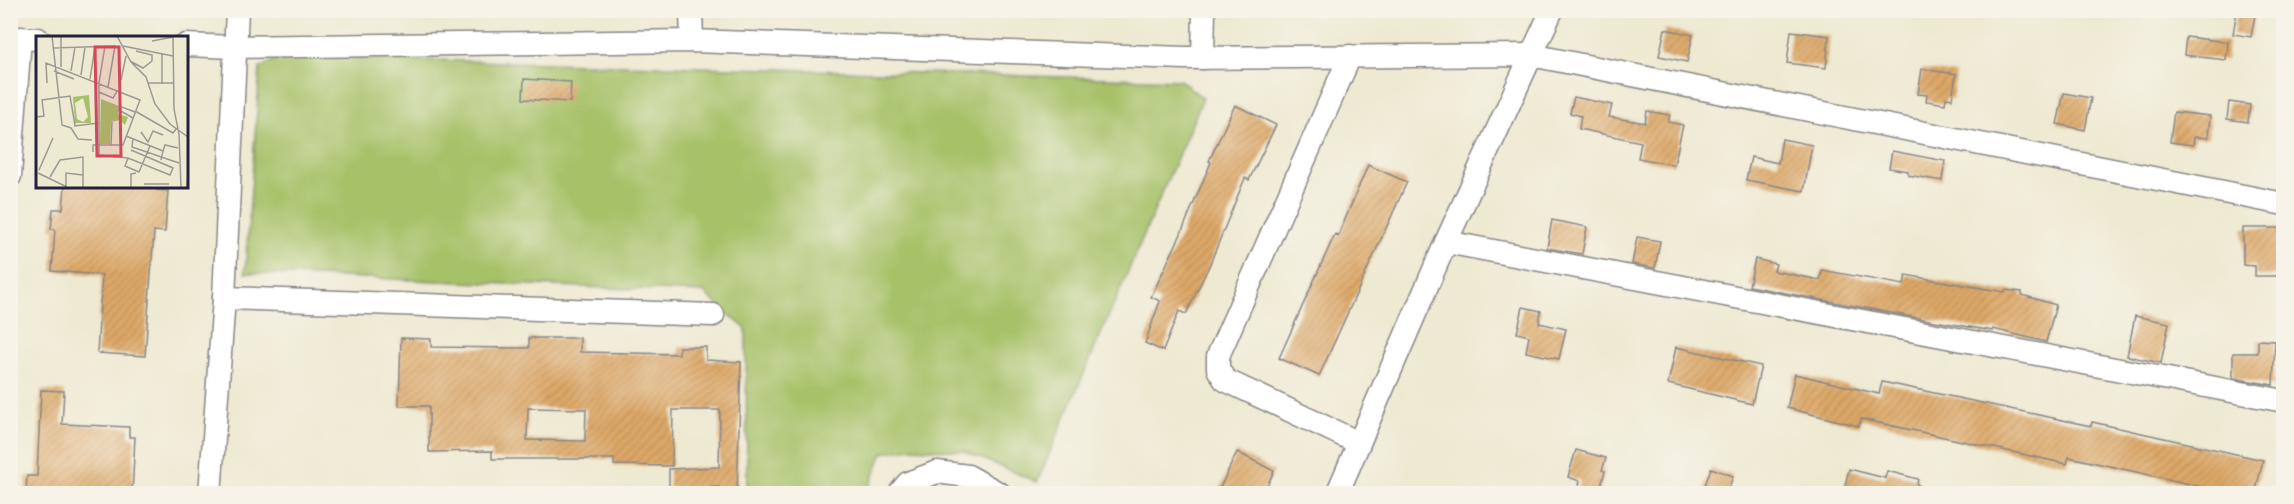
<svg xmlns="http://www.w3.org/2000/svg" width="2294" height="504" viewBox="0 0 2294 504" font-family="'Old Standard TT',serif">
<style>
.grass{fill:#a6c168;stroke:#647252;stroke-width:1.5}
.building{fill:url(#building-hatch);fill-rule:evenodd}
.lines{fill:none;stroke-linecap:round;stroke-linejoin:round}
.minor-casing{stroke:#888686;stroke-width:25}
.minor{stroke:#fff;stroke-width:22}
.inset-road{fill:none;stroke:#9c9995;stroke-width:1.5}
.view{fill:#d1495b;fill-opacity:0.15;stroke:#d1495b;stroke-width:3}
.inset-edge{fill:none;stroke:#22223b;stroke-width:3}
</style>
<defs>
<pattern id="building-hatch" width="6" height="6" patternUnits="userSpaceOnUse" patternTransform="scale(1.5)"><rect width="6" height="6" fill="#dda868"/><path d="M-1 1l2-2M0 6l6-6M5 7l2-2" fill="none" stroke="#bd905b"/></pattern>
</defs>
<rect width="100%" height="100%" fill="#f7f3e8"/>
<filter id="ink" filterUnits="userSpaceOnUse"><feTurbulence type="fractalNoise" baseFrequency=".0167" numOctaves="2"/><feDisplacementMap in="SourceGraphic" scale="12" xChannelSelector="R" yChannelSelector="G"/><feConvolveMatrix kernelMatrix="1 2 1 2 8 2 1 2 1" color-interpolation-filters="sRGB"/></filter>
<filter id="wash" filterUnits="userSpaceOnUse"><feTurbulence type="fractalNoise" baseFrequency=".008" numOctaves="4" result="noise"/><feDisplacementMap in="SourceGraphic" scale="24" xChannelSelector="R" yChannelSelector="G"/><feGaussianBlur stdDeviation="1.35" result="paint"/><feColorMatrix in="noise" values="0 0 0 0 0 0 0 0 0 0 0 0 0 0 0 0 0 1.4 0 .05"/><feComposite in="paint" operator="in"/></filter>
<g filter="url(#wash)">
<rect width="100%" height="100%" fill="#eee9d1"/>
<path class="grass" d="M282 56 1180 80 1203 98 1037 482 964 451 911 448 883 453 867 493H747L746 329 703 292 245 273 260 68Z"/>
<g id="blocks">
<g class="building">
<path d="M2237 10H2256L2251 37 2233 34Z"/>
<path d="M1665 29 1693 35 1687 62 1659 56Z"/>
<path d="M1791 31 1829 36 1826 68 1787 63Z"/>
<path d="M2186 37 2228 42 2226 60 2184 55Z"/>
<path d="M1922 69 1956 74 1952 99 1946 98 1945 104 1926 101 1927 95 1918 94Z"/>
<path d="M524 79 571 82 570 102 523 99Z"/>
<path d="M2064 93 2091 98 2085 130 2057 124Z"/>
<path d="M1574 97 1612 105 1609 117 1645 123 1647 111 1670 115 1668 122 1683 125 1674 165 1638 158 1641 142 1579 129 1581 116 1570 113Z"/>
<path d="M2229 102 2250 105 2248 122 2227 119Z"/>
<path d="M1235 105 1276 125 1249 180 1245 178 1209 266 1186 314 1179 311 1163 351 1145 343 1160 301 1151 297 1180 236 1211 162 1209 161Z"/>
<path d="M2174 112 2210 116 2208 138 2194 137 2193 145 2170 142Z"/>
<path d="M1782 139 1812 145 1804 191 1746 180 1751 157 1778 163Z"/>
<path d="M1892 151 1945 161 1942 181 1908 175V171L1889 168Z"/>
<path d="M1368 165 1407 182 1319 376 1279 358 1335 234 1338 236Z"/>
<path d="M65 186H157V190L168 191 165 232 154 231 145 356 97 353 102 275 52 271 55 229H51L53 209H63Z"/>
<path d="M1552 220 1587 227 1582 254 1547 248Z"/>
<path d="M2243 228H2279L2278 276H2255V266L2243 265Z"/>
<path d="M1637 237 1660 241 1655 268 1632 264Z"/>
<path d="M1755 259 1776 264 1774 271 1820 280 1822 270 1904 285 1906 275 2005 292V290L2022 292V295L2056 305 2046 342 1993 329V331L1929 320 1749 286Z"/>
<path d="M1523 307 1541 311 1539 323 1566 329 1559 359 1526 352 1529 336 1517 333Z"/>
<path d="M2135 316 2169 323 2161 363 2127 356Z"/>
<path d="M401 338 431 339V347L529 348V338H580V352L679 354V347H706V360L741 362 737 492 718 491 719 487 669 488V469L719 467 720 410H673L672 466 614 465V459H492V451L429 452V406H399ZM528 408 586 409 585 441 527 440Z"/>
<path d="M2258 340 2275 341 2273 385 2233 378V353H2258Z"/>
<path d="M1676 347 1761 366 1752 404 1668 384Z"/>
<path d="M1795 374 1879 394 1882 382 2091 426 2092 422 2263 460 2255 494H2234L2069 457 2067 464 1861 419 1859 426 1787 408Z"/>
<path d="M41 390 64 391 62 424 129 427V437H135L132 494H26L27 476H37Z"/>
<path d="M1576 450 1606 458 1602 470 1605 471 1599 494H1577L1580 481 1568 477Z"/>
<path d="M1237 452 1274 471 1263 494H1217Z"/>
<path d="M1711 468 1733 476 1727 494H1702Z"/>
<path d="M1849 469 1885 478 1887 471 1918 479 1917 485 1924 487 1923 494H1843Z"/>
</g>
</g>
</g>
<g filter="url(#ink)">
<use href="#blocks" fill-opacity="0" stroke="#888686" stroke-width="1.5"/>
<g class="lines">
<defs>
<g id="minor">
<path d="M691 10 692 41"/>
<path d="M186 45 234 47 692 41 1185 58 1531 55 2284 204"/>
<path d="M1350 56 1218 356V369L1225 380 1359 443"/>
<path d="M1203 58 1204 10"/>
<path d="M10 176 20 38 38 39"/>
<path d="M1446 242 2284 401"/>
<path d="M224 298 713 315"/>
<path d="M210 494 224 298 237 10"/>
<path d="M899 494 908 483 937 472 968 476 1000 494"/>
<path d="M1337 494 1446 242 1552 10"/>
</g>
</defs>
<use href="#minor" class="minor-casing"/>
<use href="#minor" class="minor"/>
</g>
</g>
<g transform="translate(36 36)">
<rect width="152" height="152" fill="#eee9d1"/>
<path d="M53 59 55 87H39L37 61ZM47 62 52 81 47 86 41 83 39 67ZM65 63 83 70 82 78 92 81 89 89 84 84 75 86 74 108H64Z" fill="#a6c168" fill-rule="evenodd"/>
<path class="inset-road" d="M16 0 26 89 35 92 42 103 56 104M25 0V31M81 0 95 26 110 41 119 68 134 88 152 101M137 0 138 73 143 98 145 151M116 5 137 1M69 10 63 47V119L92 122 134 139 137 132 95 114M87 10 137 20M17 12 79 10 72 51M126 18V48M94 25 107 32 116 25V19L100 15M18 35 38 43M35 35 39 11M45 39 49 11M54 43 59 11M85 44 90 20M11 47 10 27 104 64 87 109H57V116M112 47H137M63 56 77 62 81 55M99 75 137 97 140 93M0 81 8 80 6 64 34 60 39 89M97 82 83 74 86 71 99 76M38 90 63 87M105 96 112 106 117 95 127 99M90 100 127 115 125 124M97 102 96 111 143 127M75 109 76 86M127 115 129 109 142 112M92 122 89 130 103 136 114 110M0 130V151M3 134 17 102M2 137 31 151M14 141 24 124 47 121V151M108 148H133M30 150V137L47 139M95 151V138L100 137M151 151 152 133"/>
<path class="view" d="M59 11H83L85 120H61Z"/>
<rect width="152" height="152" class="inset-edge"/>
</g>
<rect width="2294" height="504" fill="none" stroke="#f7f3e8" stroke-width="36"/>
</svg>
